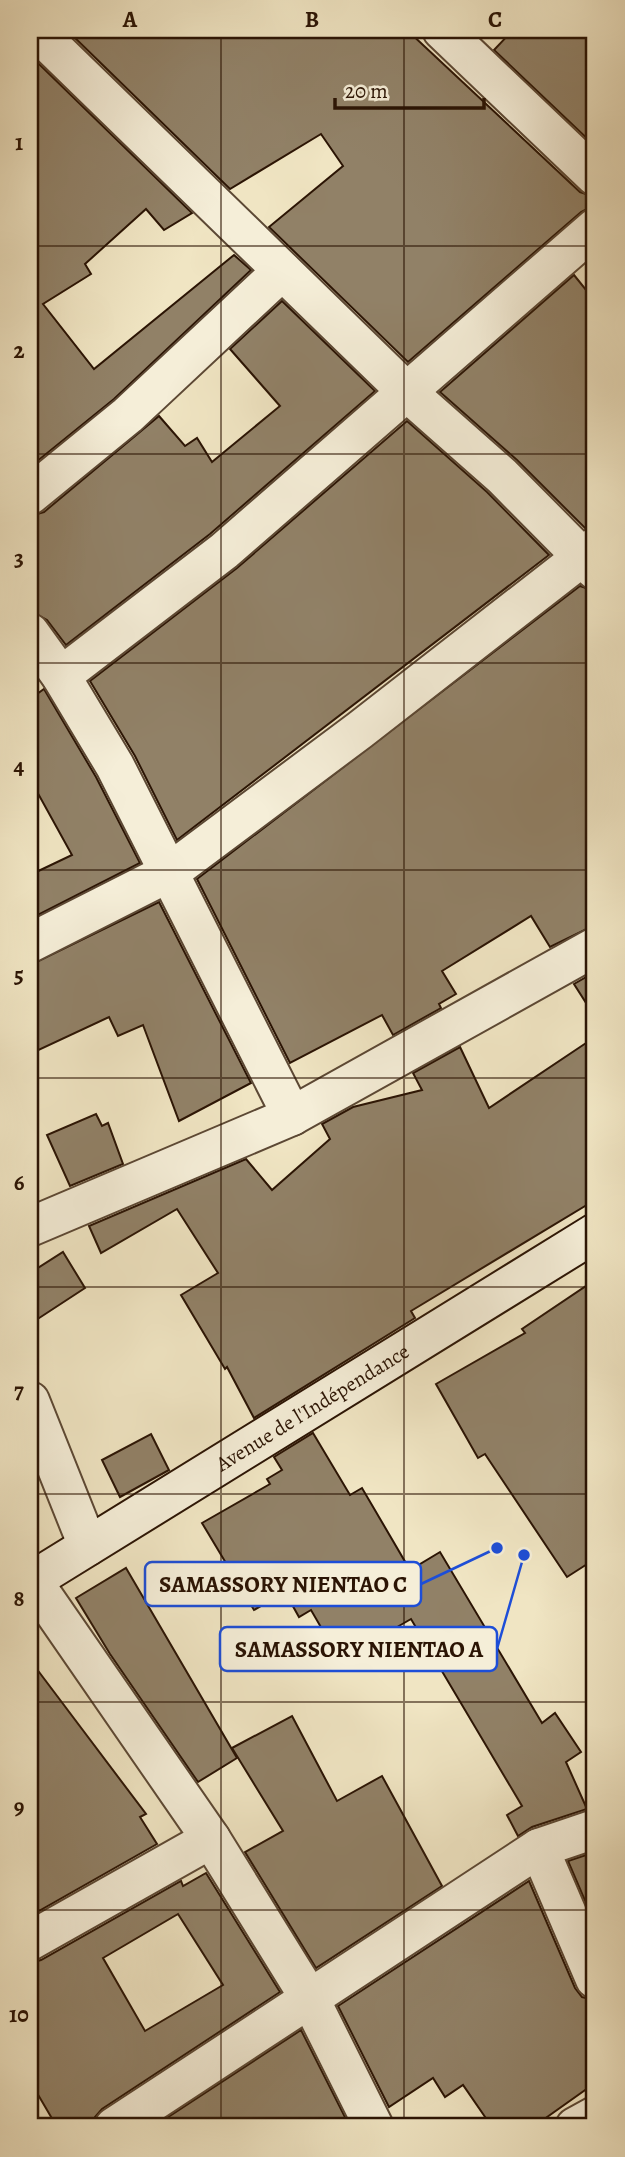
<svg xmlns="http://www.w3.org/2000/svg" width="625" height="2157" viewBox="0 0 625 2157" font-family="Alegreya,serif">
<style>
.building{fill:#918167;stroke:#2b1404;stroke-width:2;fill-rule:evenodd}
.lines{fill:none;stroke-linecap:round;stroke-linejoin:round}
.minor-casing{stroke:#5c4834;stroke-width:42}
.secondary-casing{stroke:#2b1404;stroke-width:42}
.minor{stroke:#f5eed8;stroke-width:38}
.secondary{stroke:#f5eed8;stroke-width:38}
.grid{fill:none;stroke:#2b1404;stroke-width:2;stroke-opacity:0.55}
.labels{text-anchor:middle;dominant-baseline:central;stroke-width:5;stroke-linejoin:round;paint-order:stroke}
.street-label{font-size:21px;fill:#2b1404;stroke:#f5eed8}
.leader{fill:none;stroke:#1d4ed8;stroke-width:2.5}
.callout-dot{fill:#1d4ed8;stroke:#f5eed8;stroke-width:2.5}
.callout{fill:#f5eed8;stroke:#1d4ed8;stroke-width:2.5}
.callout-label{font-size:23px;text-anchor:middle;font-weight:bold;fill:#2b1404}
.neatline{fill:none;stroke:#2b1404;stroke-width:2.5}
.grid-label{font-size:23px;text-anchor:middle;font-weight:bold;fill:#2b1404}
</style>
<rect width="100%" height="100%" fill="#f0e5c3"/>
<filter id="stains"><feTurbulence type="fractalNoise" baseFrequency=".00286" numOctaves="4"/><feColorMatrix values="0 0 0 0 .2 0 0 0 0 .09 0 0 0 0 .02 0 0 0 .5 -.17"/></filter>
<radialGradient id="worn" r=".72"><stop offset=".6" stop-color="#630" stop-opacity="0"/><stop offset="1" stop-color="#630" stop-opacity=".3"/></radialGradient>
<g class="building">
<path d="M83 30H407L580 192 595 197V205L581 212 408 362 269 227 343 166 321 134 230 189 74 37Z"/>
<path d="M513 30H595V146L494 50Z"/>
<path d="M39 64 192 213 164 230 146 209 85 264 91 274 43 304 94 369 234 255 251 270 114 399 30 467V71Z"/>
<path d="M574 275 595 301V526L585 528 517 460 440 392Z"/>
<path d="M282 301 375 391 210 534 66 645 47 620 30 611V516L44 512 159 416 185 446 197 438 212 462 280 406 230 349Z"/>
<path d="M407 421 487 492 549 555 177 840 135 756 90 681 237 568Z"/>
<path d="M580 586 595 591V925L550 947 531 916 442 971 456 994 439 1004 441 1008 393 1035 382 1015 290 1063 197 879Z"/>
<path d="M44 689 96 777 140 863 30 919V875L72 855 30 779V699Z"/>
<path d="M159 902 251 1083 179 1121 143 1025 118 1036 109 1017 30 1054V965Z"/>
<path d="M595 972V1017L574 984Z"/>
<path d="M595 1037V1200L411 1311 415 1318 254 1418 227 1367 225 1369 181 1295 218 1273 177 1209 101 1253 89 1226 246 1159 272 1190 330 1139 322 1124 353 1107 422 1090 413 1073 460 1047 489 1108Z"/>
<path d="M96 1114 102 1126 108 1123 123 1164 70 1186 47 1135Z"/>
<path d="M63 1252 85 1288 30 1324V1273Z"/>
<path d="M595 1280V1559L567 1577 485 1454 478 1458 436 1384 525 1333 522 1329Z"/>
<path d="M313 1433 350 1495 362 1488 410 1570 440 1552 542 1723 555 1713 581 1752 566 1762 587 1809 532 1827 518 1836 507 1815 522 1806 411 1619 340 1660 311 1610 299 1617 285 1592 254 1610 202 1523 270 1484 267 1479 282 1470 274 1457Z"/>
<path d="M151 1434 169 1470 120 1497 102 1460Z"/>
<path d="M126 1568 237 1758 198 1782 110 1654 76 1598Z"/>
<path d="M30 1660 146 1814 140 1817 157 1844 30 1916Z"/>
<path d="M292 1716 337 1801 382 1776 442 1886 316 1968 245 1852 283 1831 232 1748Z"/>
<path d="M595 1852V1924L568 1861Z"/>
<path d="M206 1873 280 1992 102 2109 95 2117 92 2127H57L30 2081V1963L41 1960 181 1881 183 1886ZM178 1914 223 1985 145 2031 103 1958Z"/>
<path d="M529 1881 575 1988 582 1997 595 2000V2083L533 2127H492L463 2085 445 2097 433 2078 389 2107 338 2006Z"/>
<path d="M301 2030 350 2127H153Z"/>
</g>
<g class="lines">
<defs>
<g id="minor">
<path d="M35 30 408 393 502 476 595 570"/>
<path d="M442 30 595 176"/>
<path d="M30 495 128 415 282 271"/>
<path d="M30 633 61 676 115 766 292 1116"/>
<path d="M61 676 224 551 595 228"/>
<path d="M30 943 170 872 360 730 595 547"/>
<path d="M30 1227 292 1116 595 947"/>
<path d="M30 1401 88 1546"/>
<path d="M32 1580 211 1839 310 1999 374 2127"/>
<path d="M539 1848 595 1979"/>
<path d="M30 1941 211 1839"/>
<path d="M114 2127 539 1848 595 1829"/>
<path d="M575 2127 595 2116"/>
</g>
<g id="secondary">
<path id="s1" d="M30 1582 595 1233"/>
</g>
</defs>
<use href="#minor" class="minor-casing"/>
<use href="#secondary" class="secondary-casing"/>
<use href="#minor" class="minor"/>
<use href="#secondary" class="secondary"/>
</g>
<path class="grid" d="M221 30V2127M404 30V2127M30 246H595M30 454H595M30 663H595M30 870H595M30 1078H595M30 1287H595M30 1494H595M30 1702H595M30 1910H595"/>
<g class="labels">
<g class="street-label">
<text stroke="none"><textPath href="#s1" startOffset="332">Avenue de l'Indépendance</textPath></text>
</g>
</g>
<path class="leader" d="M497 1548L421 1584M524 1555L497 1649"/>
<g class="callout-dot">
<circle cx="497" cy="1548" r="7"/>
<circle cx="524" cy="1555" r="7"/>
</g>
<g class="callout">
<rect x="145" y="1562" width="276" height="44" rx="7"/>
<rect x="220" y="1627" width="277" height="44" rx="7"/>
</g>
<g class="callout-label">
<text x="283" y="1592">SAMASSORY NIENTAO C</text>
<text x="359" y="1657">SAMASSORY NIENTAO A</text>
</g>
<rect width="625" height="2157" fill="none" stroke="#f0e5c3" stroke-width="77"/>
<path d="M335 98v10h149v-10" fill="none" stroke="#2b1404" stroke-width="3.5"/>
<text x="345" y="98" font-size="21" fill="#2b1404" stroke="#f5eed8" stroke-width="5" paint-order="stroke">20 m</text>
<rect x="38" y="38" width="548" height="2080" class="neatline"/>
<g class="grid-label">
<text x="130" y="27">A</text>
<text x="312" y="27">B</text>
<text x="495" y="27">C</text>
<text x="19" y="150">1</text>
<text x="19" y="358">2</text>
<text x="19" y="566">3</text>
<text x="19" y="774">4</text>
<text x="19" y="982">5</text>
<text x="19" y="1190">6</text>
<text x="19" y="1398">7</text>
<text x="19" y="1606">8</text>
<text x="19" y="1814">9</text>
<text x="19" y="2022">10</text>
</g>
<rect width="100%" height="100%" filter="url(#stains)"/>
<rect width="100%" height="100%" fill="url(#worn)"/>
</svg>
